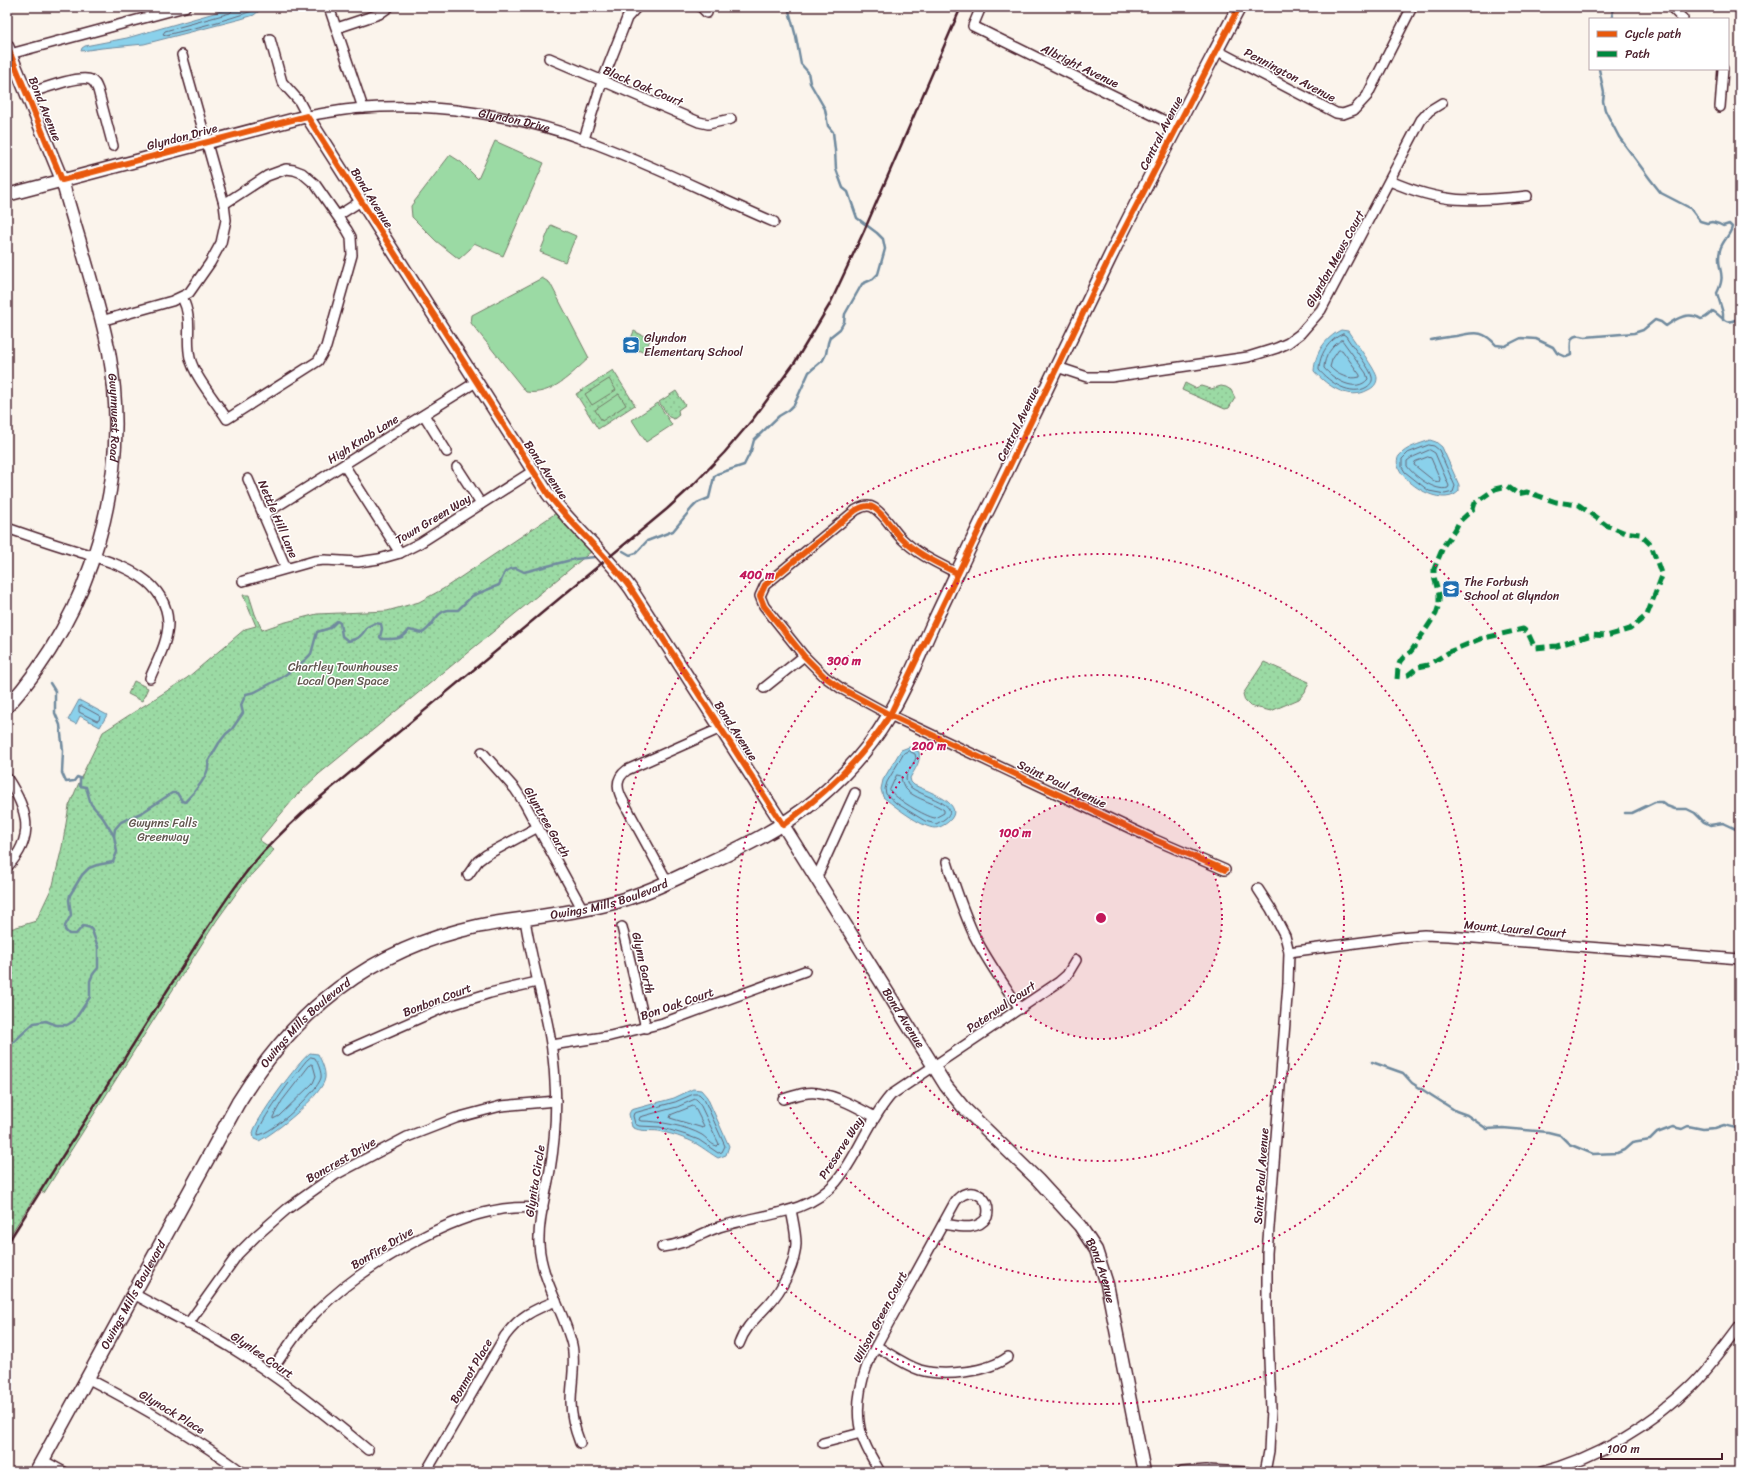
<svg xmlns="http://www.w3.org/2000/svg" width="1747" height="1479" viewBox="0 0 1747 1479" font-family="Sriracha,sans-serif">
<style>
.grass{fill:url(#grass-dots);stroke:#727c68}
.pitch{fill:#9bdaa4;stroke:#727c68}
.water{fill:#8ad1eb;stroke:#708a9e}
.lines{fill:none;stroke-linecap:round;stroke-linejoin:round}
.shore{stroke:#646678;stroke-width:1}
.stream{stroke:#708a9e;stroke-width:2.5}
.minor-casing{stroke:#4a1f2b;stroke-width:12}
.tertiary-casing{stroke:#4a1f2b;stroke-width:15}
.secondary-casing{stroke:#4a1f2b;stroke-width:16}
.minor{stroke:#fff;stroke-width:9}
.tertiary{stroke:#fff;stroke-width:12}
.secondary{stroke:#fff;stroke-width:13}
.rail{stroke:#4a1f2b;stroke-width:2.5}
.quiet{stroke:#00873e;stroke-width:5;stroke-dasharray:10 5;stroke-linecap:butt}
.cycleway-casing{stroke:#fff;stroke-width:8}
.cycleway{stroke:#e8590c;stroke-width:6}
.ring{fill:none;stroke:#c2185b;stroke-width:2;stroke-dasharray:2 4}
.labels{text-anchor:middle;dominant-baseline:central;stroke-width:3;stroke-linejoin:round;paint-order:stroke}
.street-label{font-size:12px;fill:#4a1f2b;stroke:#fff}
.poi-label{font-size:12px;fill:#4a1f2b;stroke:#fff;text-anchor:start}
.park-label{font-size:12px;fill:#62574f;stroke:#fff}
.centre{fill:#c2185b;stroke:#fff;stroke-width:2}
.ring-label{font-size:12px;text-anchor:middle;font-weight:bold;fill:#c2185b;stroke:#fff;stroke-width:3;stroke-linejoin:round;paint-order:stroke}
</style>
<defs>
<pattern id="grass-dots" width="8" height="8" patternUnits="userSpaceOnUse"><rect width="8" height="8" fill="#9bdaa4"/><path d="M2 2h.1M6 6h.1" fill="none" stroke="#87bb8d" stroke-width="1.8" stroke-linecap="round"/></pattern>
</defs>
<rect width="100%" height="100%" fill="#fbf4ec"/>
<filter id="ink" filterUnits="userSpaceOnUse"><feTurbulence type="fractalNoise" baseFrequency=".025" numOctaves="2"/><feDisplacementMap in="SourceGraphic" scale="8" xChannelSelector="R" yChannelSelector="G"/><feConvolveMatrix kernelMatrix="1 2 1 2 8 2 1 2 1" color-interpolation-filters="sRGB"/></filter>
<g filter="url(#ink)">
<g class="grass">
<path d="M634 331 650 339 645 353 628 346Z"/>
<path d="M613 370 635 405 598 429 576 394Z"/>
<path d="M1185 383 1195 388 1201 386 1211 389 1221 386 1226 387 1231 390 1235 398 1229 408 1225 409 1182 390Z"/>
<path d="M676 391 685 405 678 410 679 415 674 419 669 417 659 402Z"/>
<path d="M556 513 592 551 319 774 297 795 259 840 274 850 243 884 217 920 44 1193 39 1190 7 1240V930L36 921 53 885 62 847 69 806 84 771 103 732 187 678 245 629 256 626 243 595H249L255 614 262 630 282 623 317 614 387 611 419 602 443 589Z"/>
<path d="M1264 662 1309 682 1305 692 1299 699 1271 711 1250 706 1245 701 1243 694Z"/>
<path d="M134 681 148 688 142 701 128 694Z"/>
</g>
<g class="pitch">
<path d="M495 141 544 163 503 256 474 243 470 249 459 259 436 241 412 217 411 206 450 155 461 162 478 179Z"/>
<path d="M551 225 576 236 565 262 540 252Z"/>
<path d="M542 278 550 283 589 358C571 374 552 396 526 392L471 323 472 315Z"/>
<path d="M609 379 616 390 592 405 585 394Z"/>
<path d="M619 394 626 405 602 421 595 410Z"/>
<path d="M658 403 672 425 646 442 632 420Z"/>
</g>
<g class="water">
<path d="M235 7H258L259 11 254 15 241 19 144 44 102 48 81 51 82 48 85 46 127 38Z"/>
<path d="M1341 330 1348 331C1354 341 1377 371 1377 378 1377 384 1373 388 1368 390 1349 401 1327 386 1314 371 1315 353 1325 338 1341 330Z"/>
<path d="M1430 440 1436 442 1442 447 1459 485V491C1440 512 1387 473 1399 456 1406 447 1420 444 1430 440Z"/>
<path d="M79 700 107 715 100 727 80 716 76 724 68 720Z"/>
<path d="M909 747 919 752C921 762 915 769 910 778L911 782 914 785C924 790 965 802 951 819 948 823 940 828 935 828 922 828 893 805 883 797L881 789 883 780 901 750Z"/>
<path d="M310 1053 318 1054C321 1060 326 1070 325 1078 323 1095 275 1133 259 1141L254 1139C254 1137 253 1135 253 1133 255 1120 299 1061 310 1053Z"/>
<path d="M693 1089 701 1090 707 1097 729 1146 726 1155 718 1158C706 1151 697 1142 683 1138 676 1135 667 1133 659 1131 650 1130 640 1132 632 1127L629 1114 631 1110 674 1098Z"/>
</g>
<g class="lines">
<g class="shore">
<path d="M233 7 232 11 230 13 165 31 163 34 166 35C195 28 224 21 252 11L254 7"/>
<path d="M1343 334 1346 336C1351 345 1371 369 1372 377 1373 381 1371 384 1367 387 1351 397 1329 382 1319 370 1319 355 1329 339 1343 334Z"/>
<path d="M1342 340 1366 373 1368 379C1356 394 1333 379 1324 368 1324 357 1332 345 1342 340Z"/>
<path d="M1339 350H1342L1360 375V377C1349 380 1337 375 1330 367L1332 360Z"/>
<path d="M1429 445 1434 446 1439 450 1455 486 1453 492 1445 494 1429 491 1405 472 1402 467V459L1408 453Z"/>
<path d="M1430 450 1435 453 1449 486 1448 488C1435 492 1414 476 1407 466V461L1411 458Z"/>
<path d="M1428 457 1431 458 1440 479 1439 482 1434 481 1414 465 1415 462Z"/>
<path d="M82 706 100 716 99 720 97 721 79 712V707Z"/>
<path d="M909 751 915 754 916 758C913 766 903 775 907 783 913 797 977 804 936 824L925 821 896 803 886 794 885 789 887 782 904 753Z"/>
<path d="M897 775 901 776C902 798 929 799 944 810V813L935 818C926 817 894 798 890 790Z"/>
<path d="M311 1057 315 1058C318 1063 322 1073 321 1078 317 1092 272 1134 258 1135 256 1125 297 1072 306 1061Z"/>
<path d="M311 1064 313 1065 316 1076 313 1083 279 1116 273 1119V1117L282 1101Z"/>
<path d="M694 1094H699L704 1099 725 1146 722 1152 718 1153 699 1140 686 1135 660 1127 639 1126 635 1124 633 1116 634 1113 675 1102Z"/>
<path d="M696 1099 699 1102 719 1144 717 1146C711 1145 708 1139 702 1135 687 1126 658 1121 641 1121L639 1120 640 1117 677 1107Z"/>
<path d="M694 1106 704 1126 703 1128 670 1118 671 1115Z"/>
</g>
<g class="stream">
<path d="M1612 7 1613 19"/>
<path d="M1599 69 1604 93 1603 101 1605 110 1619 137 1650 179 1661 193 1690 208 1700 221 1707 223 1712 222 1719 224 1723 226 1729 224 1732 227C1730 236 1722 241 1720 250 1715 270 1728 271 1717 293L1723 313V320"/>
<path d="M1431 340C1440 338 1448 337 1456 336 1475 333 1482 329 1496 345L1505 346 1521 338 1536 339 1553 347 1557 353 1566 357 1571 355C1570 342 1569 332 1585 337L1634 333 1643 330 1655 320 1661 322 1666 326C1677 318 1689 311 1701 319 1707 318 1709 314 1713 311 1726 319 1723 326 1740 318"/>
<path d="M623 551 630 555 636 553 647 541 673 531 692 508 697 503 709 498 714 477 717 474 744 465 751 451 754 440 779 416 789 410 794 405 809 372 823 360 826 354 828 343 830 337 840 329 844 322 845 314 862 284 873 279 878 274 885 249 883 239 877 233 857 218 848 192 843 188 836 169 835 150 833 132 828 126 825 109 810 83 808 72 801 64 796 37 788 7"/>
<path d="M50 683 55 691V713L60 725 63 751 62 773 66 782 74 781 77 777 80 778V786L86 787 91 804 103 818 114 836"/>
<path d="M1625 813H1632L1655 802H1662L1667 806 1675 809H1687L1695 813 1704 822 1710 825 1723 823 1740 831"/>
<path d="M7 1048 34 1023 46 1021 56 1025H67L74 1021 90 997V981L93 974 98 968V947L91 928 83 926 76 934H69L65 930V926L71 915 69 900 70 895 82 875 89 868 97 865 113 862 117 852 114 836 115 829 121 822 143 812 172 793H177L182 801 185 802C193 794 211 774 208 762L219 743 226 734 232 729 243 713 241 705 246 694 255 692 281 678 305 660 311 654 317 632 330 628 337 621 340 623 342 636 348 641C358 639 362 636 367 627L375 623 381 624 382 629 380 637 382 639C394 639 403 640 409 630L422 633C433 628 435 612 448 610 451 610 454 610 458 610L472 596 499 585 505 572 510 569 516 568 524 572 575 559 595 557"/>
<path d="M1372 1062 1403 1073 1412 1083 1456 1111 1467 1115 1487 1129 1503 1128 1548 1132 1560 1135 1569 1144 1593 1154 1617 1153 1624 1150 1632 1143 1650 1140 1657 1133 1673 1127 1682 1129 1688 1126 1703 1129 1715 1128 1724 1125 1740 1129"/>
</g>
<defs>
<g id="minor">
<path d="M329 7 363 108"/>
<path d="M701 7 707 13"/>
<path d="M981 7 973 26 1177 127"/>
<path d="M1671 7 1683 19"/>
<path d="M337 28 379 14 389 7"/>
<path id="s1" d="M270 39 282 82 299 101 307 116C326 113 345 109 364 108 435 103 518 115 585 140 649 163 711 195 774 222"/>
<path d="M1216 50 1336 113 1343 114 1354 110 1367 96 1412 7"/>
<path d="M10 54 185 7"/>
<path d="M549 58 699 122 708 124 731 119"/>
<path d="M27 94C39 90 81 74 91 80 95 82 96 85 98 90L113 146"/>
<path d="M1720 107 1723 69"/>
<path d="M584 139 602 82 624 26 627 18 637 7"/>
<path d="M1390 181C1443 204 1471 202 1527 196"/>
<path d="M339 215 361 201"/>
<path d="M182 297C194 322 185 335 190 358 194 376 217 403 227 419L318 361 326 347 352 255 351 237 347 230 315 184 302 173 294 170 286 169 267 176 224 204"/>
<path d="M101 321 172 301 189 293 210 263 221 243 226 220 224 204 182 55"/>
<path d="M1057 367 1087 377H1111L1248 357 1277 348 1288 343 1300 334 1321 310 1421 120 1429 111 1442 103"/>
<path d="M424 415 447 452"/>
<path d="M344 465 400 553"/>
<path d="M457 467 481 504"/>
<path d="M248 479 286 568"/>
<path d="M263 515 476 382"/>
<path d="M7 528C30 536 53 544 77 551 113 563 166 575 168 623 168 642 157 661 150 678"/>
<path d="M957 573C937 563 917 554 901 538 892 529 885 515 874 508 868 504 862 507 856 510L765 585 760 596 764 606 804 656 825 677 842 689 890 715 1153 839 1225 870"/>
<path d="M243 581 314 561 325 560 358 562 379 559 400 553 420 543 533 471"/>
<path d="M764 688 804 656"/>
<path d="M482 752 515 789 525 804 583 910"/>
<path d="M7 778C28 810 36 837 7 867"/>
<path d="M947 862C955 887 963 911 974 935 987 961 1004 984 1020 1009"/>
<path d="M468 875 478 861 486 855 538 827"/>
<path d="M817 877 855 793"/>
<path d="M668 883 622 799C616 787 616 778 627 770L721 728"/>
<path d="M1258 889 1271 909 1285 936 1289 952 1288 984 1267 1253V1309L1271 1409 1269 1451 1265 1472"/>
<path d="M525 919C533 974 553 1026 555 1082 557 1112 555 1140 550 1170 546 1194 538 1219 539 1244 541 1280 564 1311 572 1345 576 1364 571 1383 571 1402 571 1417 575 1430 580 1443"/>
<path d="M622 927 646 1028"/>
<path d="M1289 952 1400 937 1424 935 1449 936 1740 959"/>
<path d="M552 1045 610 1036 663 1023 805 971"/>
<path d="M347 1050 445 1007 490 993 537 982"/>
<path d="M783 1099C794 1096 806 1091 817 1093 837 1096 857 1107 875 1117"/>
<path d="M662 1247C683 1245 700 1234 719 1227 758 1214 807 1216 836 1182 858 1156 868 1121 891 1095L1059 982 1067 975 1076 960"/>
<path d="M134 1294C166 1312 199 1328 230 1347 279 1377 324 1413 368 1450"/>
<path d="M188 1324 238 1254 256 1236 287 1209 335 1175 407 1137 456 1118 501 1106 556 1101"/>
<path d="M739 1344C745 1327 756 1318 768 1305 782 1290 795 1265 796 1244 796 1232 793 1221 791 1210"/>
<path d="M876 1346C890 1354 905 1365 920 1370 944 1377 988 1372 1008 1357"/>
<path d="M270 1373C281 1357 292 1339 305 1324 338 1287 378 1261 421 1238 444 1226 466 1216 492 1211 509 1207 526 1207 543 1208"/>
<path d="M87 1378C141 1406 193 1436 242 1472"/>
<path d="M823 1443 861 1433"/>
<path d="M42 1460 64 1472"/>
<path d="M426 1472 505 1336C520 1316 533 1310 556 1301"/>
<path d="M880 1472C874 1461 866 1449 862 1436 853 1407 862 1372 876 1346L955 1202C968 1183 993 1196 987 1217 977 1232 958 1226 944 1224"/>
<path d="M1182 1472 1206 1470 1247 1472"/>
<path d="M1541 1472C1595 1459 1653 1424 1692 1385 1710 1367 1725 1346 1740 1326"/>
</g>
<g id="tertiary">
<path id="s2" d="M7 46 62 180 65 191C80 244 98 298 109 352 132 477 92 613 7 707"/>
<path id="s3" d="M7 195 307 116 548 494C574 528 607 555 631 589L783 825 946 1086 963 1107 1038 1180 1080 1226 1096 1250 1107 1284 1144 1472"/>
</g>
<g id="secondary">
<path id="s4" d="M36 1472 238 1103C295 1010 370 949 479 926 521 918 563 915 604 905 638 897 669 882 700 867 741 848 781 829 816 800 843 777 870 748 888 717 906 688 919 655 933 624 952 584 971 543 991 503 1031 422 1069 341 1108 261 1150 175 1195 91 1239 7"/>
</g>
</defs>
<use href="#minor" class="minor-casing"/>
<use href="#tertiary" class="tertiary-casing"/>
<use href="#secondary" class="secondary-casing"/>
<use href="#minor" class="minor"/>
<use href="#tertiary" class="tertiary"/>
<use href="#secondary" class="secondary"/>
<path class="rail" d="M7 1244 196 945C217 913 238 880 264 851 281 833 299 816 317 800L667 509 693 485 724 453 753 419 795 362 830 304 864 231 961 7"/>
<path class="quiet" d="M1397 679C1398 672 1397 664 1402 659 1405 655 1409 654 1412 650L1436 614 1439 605V594L1434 577V569L1444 545 1455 530 1459 522 1473 509 1475 503 1495 489 1507 486 1518 494 1527 492 1556 502 1579 505 1606 525 1623 532 1640 534 1651 545 1662 576 1647 615 1630 629 1607 636 1592 635 1557 646 1535 648 1528 633 1523 629 1480 639 1451 651 1428 665 1418 667 1408 675 1403 676"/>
<defs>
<g id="cycleway">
<path d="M7 46 62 180 307 116 548 494C574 528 607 555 631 589L783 825C825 794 862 759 890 715L1110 257 1239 7"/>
<path d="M957 573C937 563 917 554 901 538 892 529 885 515 874 508 868 504 862 507 856 510L765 585 760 596 764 606 804 656 825 677 842 689 890 715 1153 839 1225 870"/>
</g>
</defs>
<use href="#cycleway" class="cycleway-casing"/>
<use href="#cycleway" class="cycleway"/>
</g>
</g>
<circle cx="1101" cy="918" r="121" fill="#c2185b" fill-opacity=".12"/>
<g class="ring">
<circle cx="1101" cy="918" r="121"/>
<circle cx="1101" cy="918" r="243"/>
<circle cx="1101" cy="918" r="364"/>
<circle cx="1101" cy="918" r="486"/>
</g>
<defs>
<symbol id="school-square" viewBox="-11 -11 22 22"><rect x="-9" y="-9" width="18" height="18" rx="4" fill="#1f6fb2" stroke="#fff"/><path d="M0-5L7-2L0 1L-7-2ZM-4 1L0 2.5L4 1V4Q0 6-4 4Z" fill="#fff"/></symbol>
</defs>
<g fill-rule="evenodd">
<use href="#school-square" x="621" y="335" width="20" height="20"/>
<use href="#school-square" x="1441" y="579" width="20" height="20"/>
</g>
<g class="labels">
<g class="street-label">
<text transform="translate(1080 66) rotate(26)">Albright Avenue</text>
<text transform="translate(1290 75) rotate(28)">Pennington Avenue</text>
<text transform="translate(643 86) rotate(23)">Black Oak Court</text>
<text transform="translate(45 109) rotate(68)">Bond Avenue</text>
<text stroke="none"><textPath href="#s1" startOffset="296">Glyndon Drive</textPath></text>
<text transform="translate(1161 133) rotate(-63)">Central Avenue</text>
<text transform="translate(182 137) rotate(-15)">Glyndon Drive</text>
<text transform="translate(372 198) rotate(58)">Bond Avenue</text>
<text transform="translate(1335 259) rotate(-61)">Glyndon Mews Court</text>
<text stroke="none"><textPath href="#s2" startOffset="389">Gwynnwest Road</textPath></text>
<text transform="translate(1018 424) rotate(-64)">Central Avenue</text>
<text transform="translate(363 439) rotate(-32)">High Knob Lane</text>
<text transform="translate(546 470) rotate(56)">Bond Avenue</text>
<text transform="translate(278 519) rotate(67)">Nettle Hill Lane</text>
<text transform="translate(433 519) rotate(-31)">Town Green Way</text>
<text transform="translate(736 731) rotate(57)">Bond Avenue</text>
<text transform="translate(1062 784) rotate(25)">Saint Paul Avenue</text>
<text transform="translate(547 822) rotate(60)">Glyntree Garth</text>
<text stroke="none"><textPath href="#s4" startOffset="862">Owings Mills Boulevard</textPath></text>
<text transform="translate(1515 929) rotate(5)">Mount Laurel Court</text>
<text transform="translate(643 963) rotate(77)">Glynn Garth</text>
<text transform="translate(437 1000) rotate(-21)">Bonbon Court</text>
<text transform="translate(677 1004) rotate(-19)">Bon Oak Court</text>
<text transform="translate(1001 1007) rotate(-34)">Paterwal Court</text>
<text stroke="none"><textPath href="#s3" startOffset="1393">Bond Avenue</textPath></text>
<text stroke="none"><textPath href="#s4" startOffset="526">Owings Mills Boulevard</textPath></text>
<text transform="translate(841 1148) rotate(-57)">Preserve Way</text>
<text transform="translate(341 1160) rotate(-30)">Boncrest Drive</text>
<text transform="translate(1261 1176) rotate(-86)">Saint Paul Avenue</text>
<text transform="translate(535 1181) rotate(-81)">Glynita Circle</text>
<text transform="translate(382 1248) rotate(-31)">Bonfire Drive</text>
<text stroke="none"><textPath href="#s3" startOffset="1717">Bond Avenue</textPath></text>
<text stroke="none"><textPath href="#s4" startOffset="202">Owings Mills Boulevard</textPath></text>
<text transform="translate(880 1317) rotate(-62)">Wilson Green Court</text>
<text transform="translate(262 1355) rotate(34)">Glynlee Court</text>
<text transform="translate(471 1371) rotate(-60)">Bonmot Place</text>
<text transform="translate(172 1412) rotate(31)">Glynock Place</text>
</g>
<g class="poi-label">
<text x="644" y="338">Glyndon<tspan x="644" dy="14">Elementary School</tspan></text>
<text x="1464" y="582">The Forbush<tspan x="1464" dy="14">School at Glyndon</tspan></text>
</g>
<g class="park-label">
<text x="343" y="667">Chartley Townhouses<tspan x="343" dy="14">Local Open Space</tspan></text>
<text x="163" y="823">Gwynns Falls<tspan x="163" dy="14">Greenway</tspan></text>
</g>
</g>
<circle cx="1101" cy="918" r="6" class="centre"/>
<g class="ring-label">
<text x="757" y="579">400 m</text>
<text x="844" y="665">300 m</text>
<text x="929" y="750">200 m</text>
<text x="1015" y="837">100 m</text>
</g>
<rect width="1747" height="1479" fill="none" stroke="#fff" stroke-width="24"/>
<rect x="12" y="12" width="1723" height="1455" fill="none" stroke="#4a1f2b" stroke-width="1.5" filter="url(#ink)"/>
<rect x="1589" y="18" width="140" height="52" fill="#ffffff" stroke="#b7a5aa"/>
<rect x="1597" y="31" width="20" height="6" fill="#e8590c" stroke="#b7a5aa"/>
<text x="1625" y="38" font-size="12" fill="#4a1f2b">Cycle path</text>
<rect x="1597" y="51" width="20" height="6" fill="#00873e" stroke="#b7a5aa"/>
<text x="1625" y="58" font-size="12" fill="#4a1f2b">Path</text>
<path d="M1601 1453v6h121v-6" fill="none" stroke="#4a1f2b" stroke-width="2"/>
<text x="1607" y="1453" font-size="12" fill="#4a1f2b" stroke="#ffffff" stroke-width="3" paint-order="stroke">100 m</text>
</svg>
